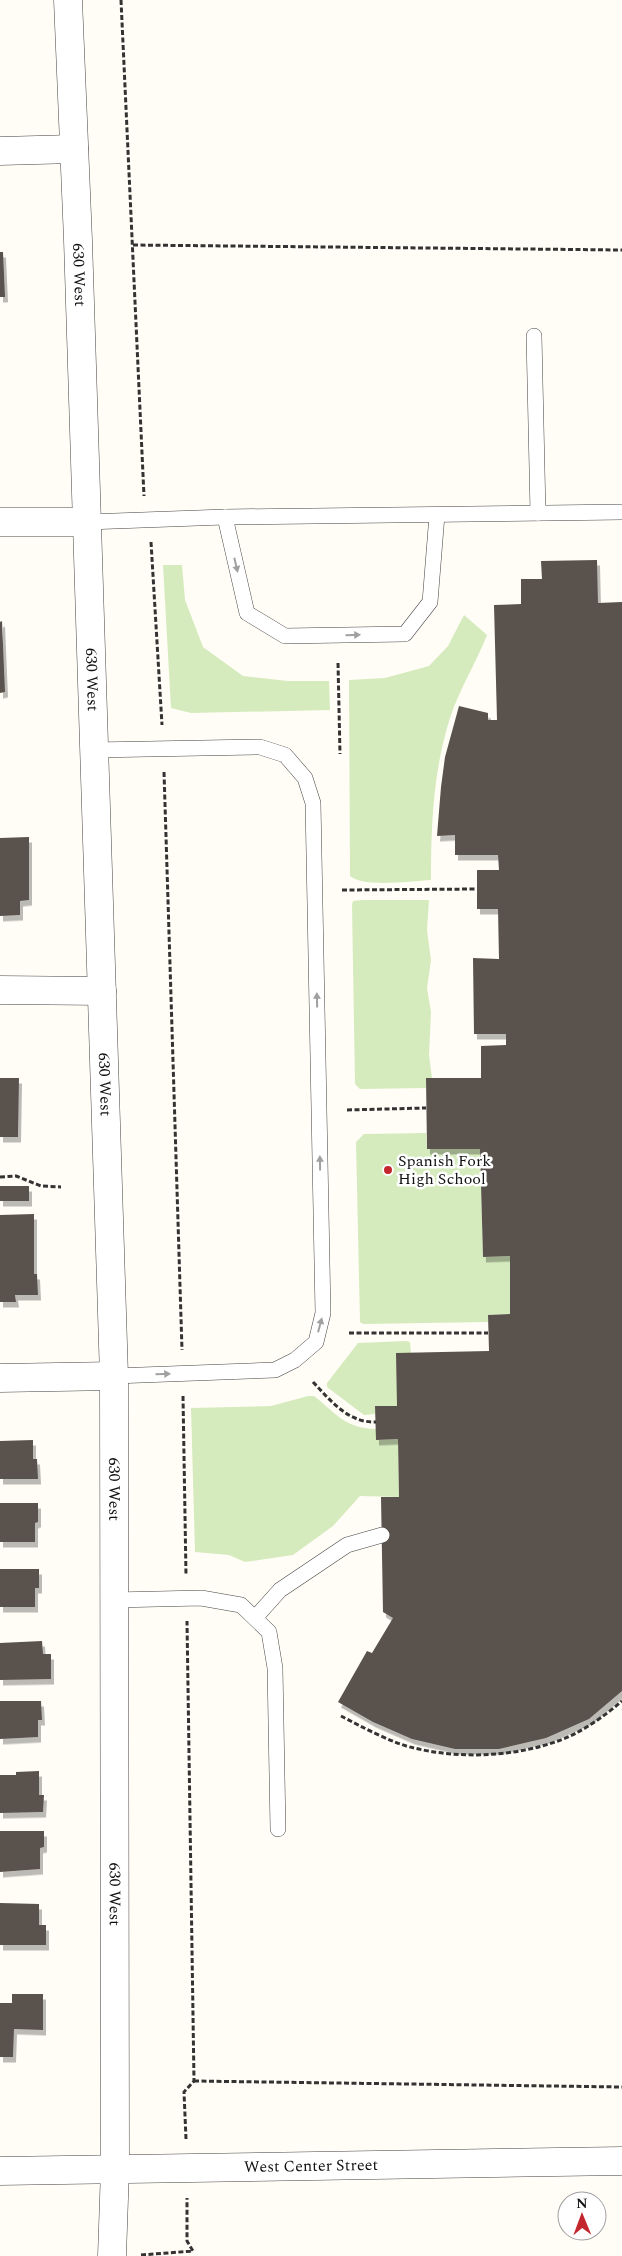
<svg xmlns="http://www.w3.org/2000/svg" width="622" height="2256" viewBox="0 0 622 2256" font-family="Spectral,serif">
<style>
.green{fill:#d5ebbd}
.building{fill:#5a524d;filter:url(#shadow)}
.lines{fill:none;stroke-linecap:round;stroke-linejoin:round}
.service-casing{stroke:#444;stroke-width:16}
.minor-casing{stroke:#444;stroke-width:29}
.tertiary-casing{stroke:#444;stroke-width:29}
.path{stroke:#333;stroke-width:3;stroke-dasharray:5 2.5;stroke-linecap:butt}
.service{stroke:#fff;stroke-width:15}
.minor{stroke:#fff;stroke-width:28}
.tertiary{stroke:#fff;stroke-width:28}
.oneway{fill:#a0a0a0}
.poi-dot{fill:#c4262e;stroke:#fff;stroke-width:2}
.labels{text-anchor:middle;dominant-baseline:central;stroke-width:5;stroke-linejoin:round;paint-order:stroke}
.street-label{font-size:16px;fill:#111;stroke:#fff}
.poi-label{font-size:16px;fill:#111;stroke:#fff;text-anchor:start}
</style>
<defs>
<filter id="shadow"><feDropShadow dx="3" dy="5.5" stdDeviation="0" flood-color="#0004"/></filter>
</defs>
<rect width="100%" height="100%" fill="#fffdf5"/>
<g class="green">
<path d="M163 565H182L185 600 203 647 243 676 288 681H329L330 710 191 713 171 708Z"/>
<path d="M464 615 487 635C476 663 459 690 450 718 433 771 431 826 431 880 412 881 364 888 350 876L349 680 385 678 429 666 448 646Z"/>
<path d="M362 900H429L427 930 431 960 427 988 431 1012 429 1055 432 1078H426V1088L360 1089 355 1084 352 905 353 901Z"/>
<path d="M426 1133 427 1149H480L483 1257 510 1256V1314L488 1315V1322L363 1324 360 1322 356 1142 364 1134Z"/>
<path d="M406 1341 410 1342 411 1353 397 1406H376L375 1414 364 1415 327 1387V1383L358 1343Z"/>
<path d="M308 1396H314C337 1414 344 1428 376 1429V1440L398 1439 399 1497 360 1496 333 1526 293 1555 245 1562 229 1555 195 1552 191 1408 271 1406Z"/>
</g>
<g class="building">
<path d="M0 252H3L5 297H0Z"/>
<path d="M597 560 598 603 622 602V1691L589 1719 546 1738 499 1749H455L412 1739 373 1722 338 1702 367 1651 372 1653 393 1618 383 1612 381 1497H399L398 1439 376 1440 375 1406H397L396 1353 489 1351 488 1315 510 1314V1256L483 1257 480 1149H427L426 1078H481V1046L506 1045V1034H474L473 958 499 959 498 909H477V870H499L498 855H455V835L437 836 441 787 445 757 459 706 488 713V720H497L494 605 521 604V579H542L541 561Z"/>
<path d="M2 621 5 692 0 693V622Z"/>
<path d="M29 837V900L20 901V915L0 916V838Z"/>
<path d="M0 1078H19L18 1137H0Z"/>
<rect x="0" y="1186" width="29" height="15"/>
<path d="M34 1214V1274H37L38 1295H15L16 1302H0V1215Z"/>
<path d="M33 1440V1459H37L38 1479H0V1441Z"/>
<path d="M0 1503H38V1522L35 1523V1542H0Z"/>
<path d="M0 1569H39V1588H35V1607H0Z"/>
<path d="M42 1641 43 1654H51V1679L0 1680V1643Z"/>
<path d="M0 1701H41L42 1720H38V1737L0 1739Z"/>
<path d="M39 1771V1795H44L43 1812 0 1813V1775H16V1772Z"/>
<path d="M0 1831H44V1847L40 1848V1869L0 1872Z"/>
<path d="M0 1903 39 1904V1925H46V1945H0Z"/>
<path d="M12 1994H43V2030L14 2029 13 2057H0V2003H12Z"/>
</g>
<g class="lines">
<defs>
<g id="service">
<path d="M534 336 538 513"/>
<path d="M225 517 247 613 285 636 405 634 430 602 437 515"/>
<path d="M87 522 225 517 622 512"/>
<path d="M94 750 260 747 285 755 305 778 313 803 323 1313 316 1342 295 1360 275 1370 114 1376"/>
<path d="M114 1600 201 1598 241 1605 269 1632 275 1668 278 1829"/>
<path d="M255 1618 280 1590 347 1545 382 1535"/>
</g>
<g id="minor">
<path d="M0 151 74 149"/>
<path d="M0 522H87"/>
<path d="M0 990 102 991"/>
<path d="M0 1378 114 1376"/>
</g>
<g id="tertiary">
<path id="s1" d="M68 0 78 240 114 1376 115 2169 112 2256"/>
<path id="s2" d="M0 2171 622 2161"/>
</g>
</defs>
<use href="#service" class="service-casing"/>
<use href="#minor" class="minor-casing"/>
<use href="#tertiary" class="tertiary-casing"/>
<g class="path">
<path d="M121 0 144 496"/>
<path d="M133 245 622 250"/>
<path d="M151 542 162 725"/>
<path d="M338 663 340 754"/>
<path d="M164 772 182 1350"/>
<path d="M342 890 477 889"/>
<path d="M347 1110 426 1108"/>
<path d="M0 1177 16 1176 41 1186 61 1187"/>
<path d="M349 1333H488"/>
<path d="M313 1382C331 1401 348 1423 376 1422"/>
<path d="M183 1396 186 1575"/>
<path d="M341 1716C360 1726 394 1744 414 1748 460 1759 513 1757 558 1741 579 1734 605 1716 622 1701"/>
<path d="M194 2081 622 2087"/>
<path d="M186 2139 184 2092 194 2081 187 1621"/>
<path d="M141 2255 193 2251 187 2241V2198"/>
</g>
<use href="#service" class="service"/>
<use href="#minor" class="minor"/>
<use href="#tertiary" class="tertiary"/>
</g>
<defs><path id="oneway-solid" d="M-6-.8H1V-3.2L6.5 0L1 3.2V.8H-6Z" transform="scale(1.25)"/></defs>
<g class="oneway">
<use href="#oneway-solid" transform="translate(236 565) rotate(77)"/>
<use href="#oneway-solid" transform="translate(353 635) rotate(-1)"/>
<use href="#oneway-solid" transform="translate(317 1000) rotate(-91)"/>
<use href="#oneway-solid" transform="translate(320 1163) rotate(-91)"/>
<use href="#oneway-solid" transform="translate(320 1325) rotate(-75)"/>
<use href="#oneway-solid" transform="translate(163 1374) rotate(-2)"/>
</g>
<circle class="poi-dot" cx="388" cy="1170" r="5"/>
<g class="labels">
<g class="street-label">
<text stroke="none"><textPath href="#s1" startOffset="275">630 West</textPath></text>
<text stroke="none"><textPath href="#s1" startOffset="680">630 West</textPath></text>
<text stroke="none"><textPath href="#s1" startOffset="1085">630 West</textPath></text>
<text stroke="none"><textPath href="#s1" startOffset="1490">630 West</textPath></text>
<text stroke="none"><textPath href="#s1" startOffset="1895">630 West</textPath></text>
<text stroke="none"><textPath href="#s2" startOffset="311">West Center Street</textPath></text>
</g>
<g class="poi-label">
<text x="398" y="1161">Spanish Fork<tspan x="398" dy="18">High School</tspan></text>
</g>
</g>
<g transform="translate(582 2216) rotate(359)"><circle r="24" fill="#ffffff" stroke="#a0a0a0"/>
<path d="M0-4L9 19L0 12L-9 19Z" fill="#c4262e"/>
<text y="-8" font-size="14" font-weight="bold" text-anchor="middle" fill="#111111">N</text>
</g>
</svg>
